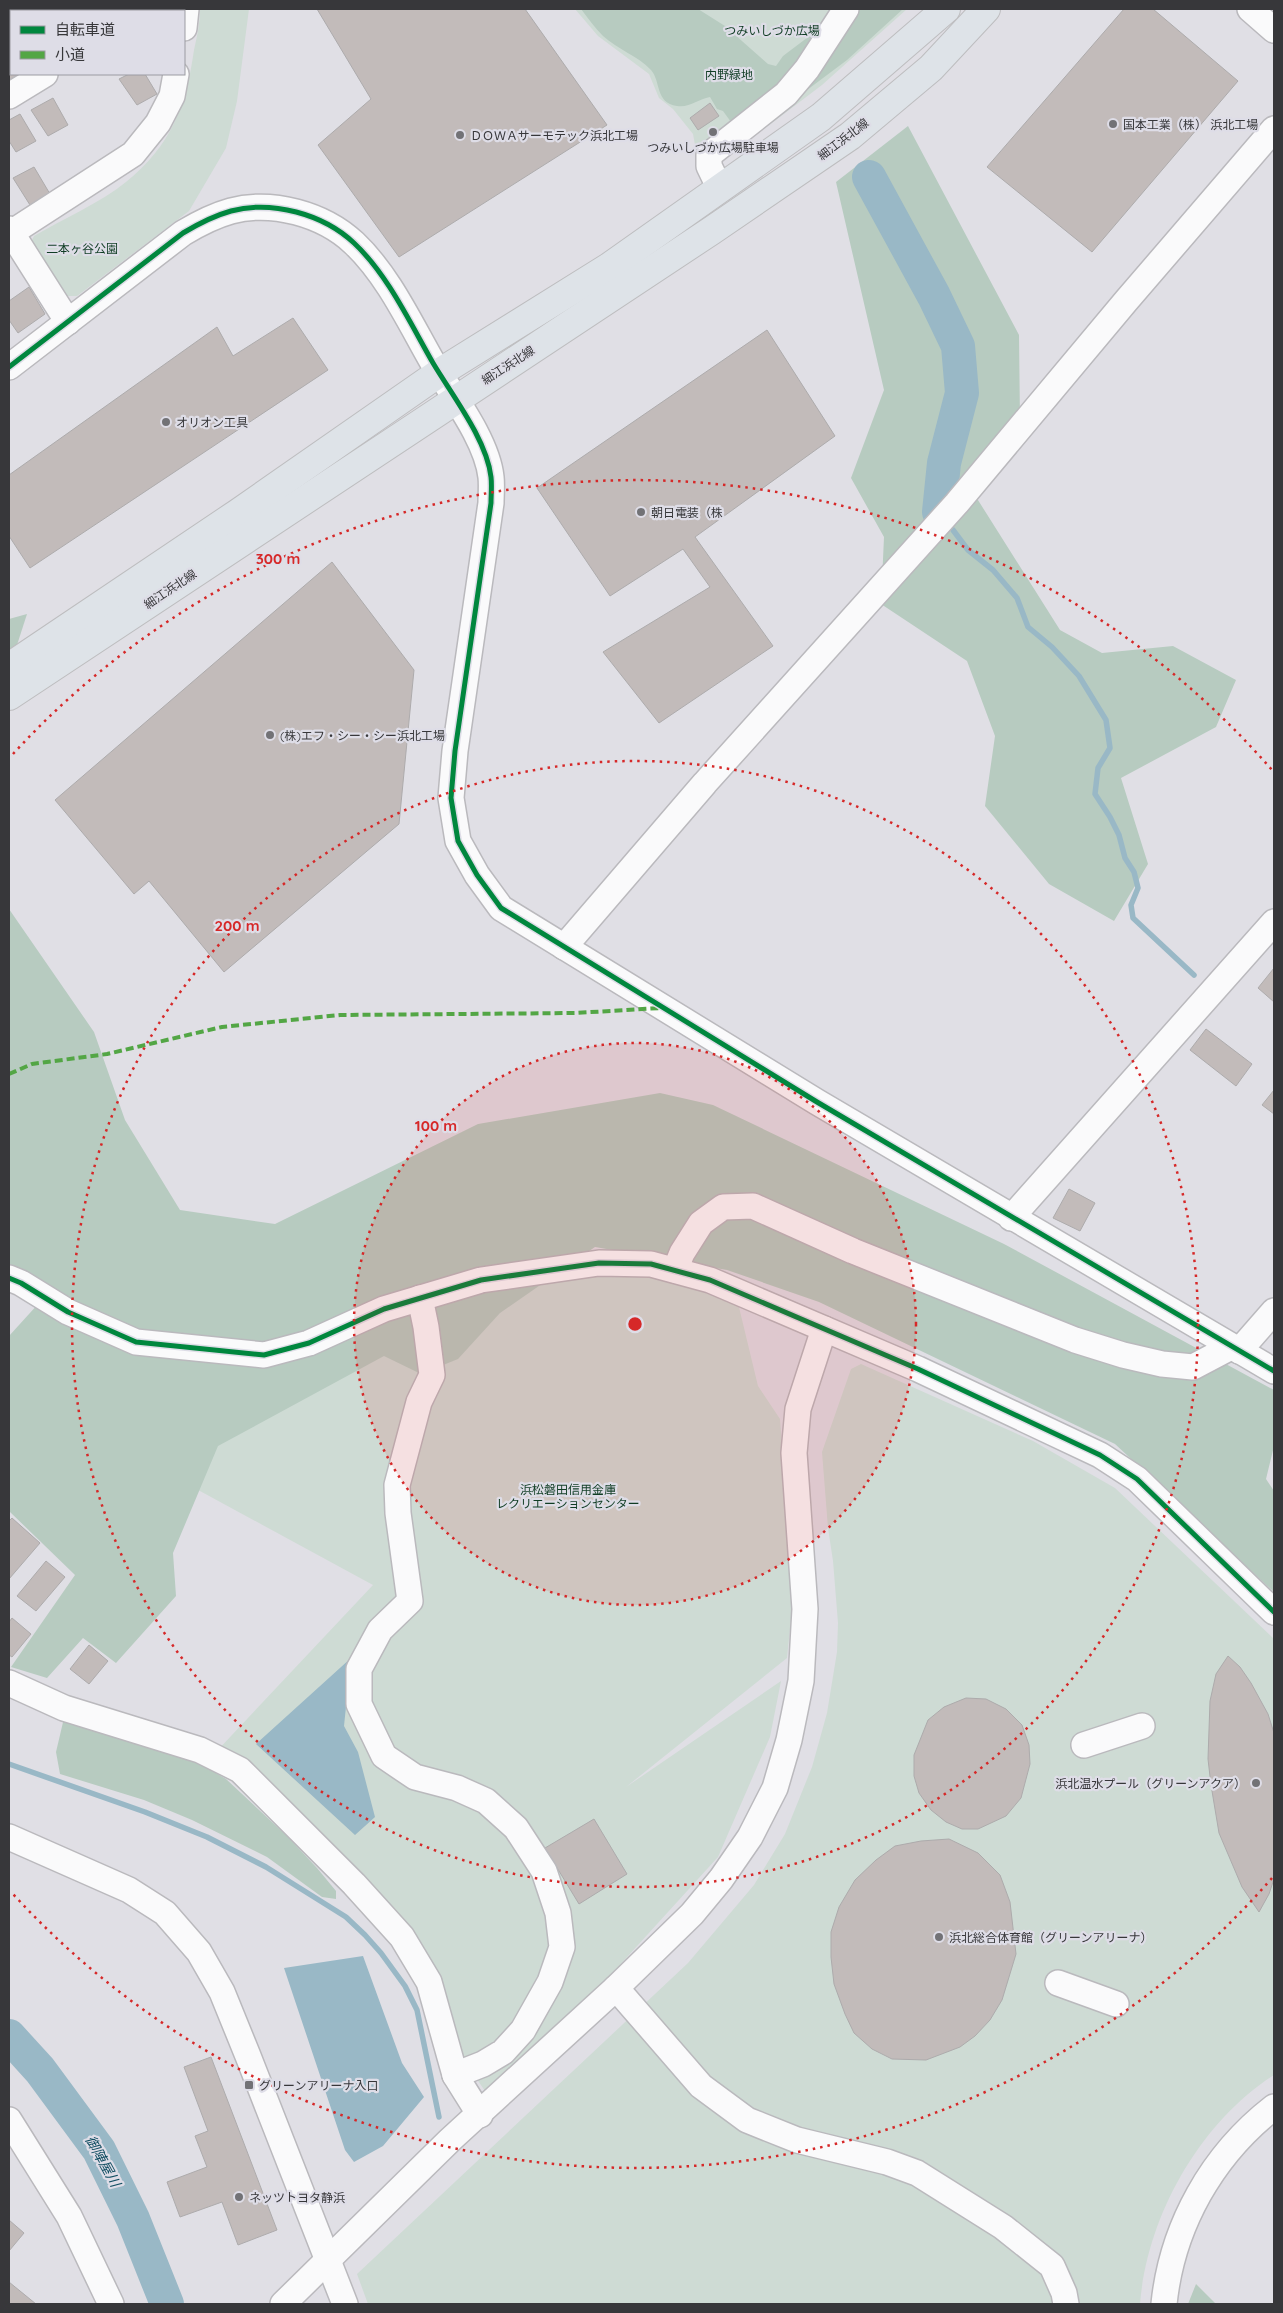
<svg xmlns="http://www.w3.org/2000/svg" width="1283" height="2313" viewBox="0 0 1283 2313" font-family="Quicksand,'Noto Sans JP',sans-serif">
<style>
.green{fill:#cedbd4}
.forest{fill:#b7cbc0}
.water{fill:#99b8c6}
.lines{fill:none;stroke-linecap:round;stroke-linejoin:round}
.stream{stroke:#99b8c6;stroke-width:5.5}
.river{stroke:#99b8c6;stroke-width:34}
.building{fill:#c2bbba;stroke:#adabac}
.minor-casing{stroke:#bab9bd;stroke-width:28}
.major-casing{stroke:#bdbdbf;stroke-width:30}
.minor{stroke:#fafafb;stroke-width:25}
.major{stroke:#dee3e8;stroke-width:28}
.quiet{stroke:#53a645;stroke-width:4;stroke-dasharray:8 4;stroke-linecap:butt}
.cycleway-casing{stroke:#dedde7;stroke-width:8}
.cycleway{stroke:#00873e;stroke-width:5}
.ring{fill:none;stroke:#d62828;stroke-width:2.5;stroke-dasharray:2.5 5}
.poi-dot{fill:#727276;stroke:#dedde7;stroke-width:2}
.labels{text-anchor:middle;dominant-baseline:central;stroke-width:4.5;stroke-linejoin:round;paint-order:stroke}
.park-label{font-size:12px;fill:#103d24;stroke:#dedde7}
.poi-label{font-size:12px;fill:#37373a;stroke:#dedde7;text-anchor:start}
.street-label{font-size:12px;fill:#37373a;stroke:#dedde7}
.water-label{font-size:14px;font-style:italic;fill:#104d61;stroke:#dedde7}
.centre{fill:#d62828;stroke:#dedde7;stroke-width:2.5}
.ring-label{font-size:15px;text-anchor:middle;font-weight:bold;fill:#d62828;stroke:#dedde7;stroke-width:4.5;stroke-linejoin:round;paint-order:stroke}
</style>
<rect width="100%" height="100%" fill="#e0dfe5"/>
<g class="green">
<path d="M200 9H249L237 101 226 148 189 211 77 296H62L31 242 34 236C63 219 100 203 126 182 171 146 186 106 194 50 197 37 200 23 200 9Z"/>
<path d="M575 9H907L822 85 756 135 700 172 693 134 673 109 659 98 649 74 598 36Z"/>
<path d="M651 1275 701 1285 738 1303 758 1386 780 1419 793 1600 787 1658 626 1787 781 1681 770 1737 718 1857 608 1978 485 2091 457 2050 443 1985 409 1934 215 1753 373 1585 154 1466 480 1291 590 1276Z"/>
<path d="M861 1364 1033 1441 1115 1488 1274 1639V2075C1199 2123 1147 2217 1140 2304H368L357 2274 688 1963 754 1885 785 1834 812 1767 827 1713 837 1652 838 1623 833 1561 828 1528 822 1452 851 1369Z"/>
</g>
<g class="forest">
<path d="M581 9H698L725 26 768 64 776 66 783 56 828 22 800 68 731 122 723 111 717 109 710 97C698 99 690 108 677 106 655 103 661 81 651 70 638 56 617 49 603 36 595 28 588 18 581 9Z"/>
<path d="M858 9H903L847 60 787 105 831 48Z"/>
<path d="M908 126 1019 335 1020 422 971 489 1060 630 1102 653 1173 646 1236 680 1216 727 1121 778 1148 864 1114 921 1049 884 985 806 995 736 967 661 881 604 884 537 851 478 884 390 836 182Z"/>
<path d="M27 614 17 645 9 650V619Z"/>
<path d="M9 909 94 1032 125 1120 180 1210 275 1224 478 1124 660 1093 713 1105 1004 1244 1274 1390V1446L1266 1479 1274 1491V1592L1115 1444 819 1302 727 1270 595 1247 500 1313 458 1359 421 1374 384 1356 218 1446 173 1553 176 1596 116 1663 83 1638 47 1678 11 1667 75 1575 9 1511V1336L39 1303 9 1281Z"/>
<path d="M64 1718 194 1760 226 1779 287 1836 317 1868 336 1891V1899L322 1897 267 1857 192 1820 144 1800 60 1774 56 1752Z"/>
<path d="M1196 2284 1216 2304H1188Z"/>
</g>
<g class="water">
<path d="M351 1658 344 1726 358 1752 375 1817 355 1835 256 1744Z"/>
<path d="M363 1956 402 2063 424 2097 383 2146 354 2162 345 2150 284 1968Z"/>
</g>
<g class="lines">
<g class="stream">
<path d="M953 530 968 550 993 570 1017 598 1028 627 1052 647 1079 676 1106 720 1110 748 1098 768 1095 794 1110 817 1119 835 1125 858 1134 872 1138 888 1131 905 1133 918 1194 975"/>
<path d="M9 1764 145 1812 207 1837 266 1867 346 1917 365 1935 381 1953 405 1986 417 2010 439 2117"/>
</g>
<g class="river">
<path d="M869 177 934 296 958 346 962 393 944 463 939 512"/>
<path d="M9 2036 40 2070 99 2150 133 2219 167 2304"/>
</g>
</g>
<g class="building">
<path d="M317 9H525L607 125 399 257 318 145 371 99Z"/>
<path d="M1124 9H1153L1238 81 1092 252 987 167Z"/>
<path d="M11 51V74H20L9 80V52Z"/>
<path d="M129 74H145L157 94 137 105 119 79Z"/>
<path d="M53 98 68 125 48 136 31 110Z"/>
<path d="M710 103 719 116 698 130 690 118Z"/>
<path d="M20 114 36 141 16 152 9 141V120Z"/>
<path d="M34 167 50 194 30 205 13 178Z"/>
<path d="M29 287 45 314 18 333 9 320V301Z"/>
<path d="M293 318 328 370 30 568 9 536V475L217 327 233 356Z"/>
<path d="M767 330 835 436 695 537 773 646 659 723 603 652 710 587 683 549 610 596 537 488Z"/>
<path d="M332 562 414 670 399 824 224 972 149 881 134 894 55 800Z"/>
<path d="M1274 968V1002L1258 988Z"/>
<path d="M1206 1029 1252 1064 1236 1086 1190 1050Z"/>
<path d="M1274 1090V1114L1262 1105Z"/>
<path d="M1069 1189 1095 1203 1080 1231 1053 1218Z"/>
<path d="M12 1518 40 1543 9 1579V1521Z"/>
<path d="M46 1561 65 1577 36 1611 17 1596Z"/>
<path d="M12 1618 31 1634 12 1657 9 1655V1622Z"/>
<path d="M89 1645 108 1661 89 1684 70 1669Z"/>
<path d="M1228 1656 1240 1667 1251 1683 1268 1714 1274 1733V1879L1269 1894 1259 1912 1242 1887 1219 1833 1211 1785 1208 1759 1210 1701 1216 1674Z"/>
<path d="M966 1698 986 1699 1006 1709 1022 1725 1029 1745 1030 1764 1021 1798 1006 1816 978 1829H962L946 1822 931 1810 919 1793 914 1776V1755L928 1720 944 1707Z"/>
<path d="M594 1819 627 1874 579 1904 545 1848Z"/>
<path d="M949 1839 978 1853 1000 1875 1010 1902 1016 1954 1002 2000 990 2020 975 2036 960 2047 926 2060 892 2059 872 2049 854 2033 845 2014 834 1984 831 1957V1932L839 1907 855 1880 876 1860 895 1846 921 1841Z"/>
<path d="M211 2057 277 2230 238 2245 222 2202 180 2217 167 2182 207 2167 195 2136 208 2131 184 2067Z"/>
<path d="M9 2220 24 2233 9 2251Z"/>
<path d="M9 2282 36 2304H9Z"/>
</g>
<g class="lines">
<defs>
<g id="minor">
<path d="M1250 9 1274 30"/>
<path d="M9 25 11 28"/>
<path d="M184 28 186 9"/>
<path d="M9 96 45 74"/>
<path d="M720 189 709 166V155L786 94 807 69 846 9"/>
<path d="M9 229 68 322"/>
<path d="M11 233 133 154 158 123 172 96 176 74"/>
<path d="M9 367 183 233C198 224 213 216 231 211 272 200 323 214 354 243 388 275 410 323 433 363 452 395 487 440 491 477 492 485 491 495 491 503L455 751 451 798 458 841 477 875 501 908 817 1102 1274 1371"/>
<path d="M564 947 705 783 957 503 1126 301 1274 129"/>
<path d="M1011 1218 1274 922"/>
<path d="M675 1270 682 1253 701 1223 723 1207 753 1206 853 1251 1075 1340 1123 1355 1162 1364 1193 1367 1231 1347"/>
<path d="M9 1278 21 1283 68 1312 136 1342 264 1355 309 1343 384 1309 481 1280 599 1263 651 1264 710 1280 918 1369 1100 1455 1137 1479 1274 1612"/>
<path d="M420 1298 426 1327 432 1375 419 1402 397 1485 398 1513 410 1601 380 1630 359 1669V1704L384 1756 415 1777 457 1788 486 1801 516 1828 544 1871 558 1913 562 1947 550 1982 523 2030 503 2052 483 2064 455 2075"/>
<path d="M1239 1351 1274 1311"/>
<path d="M9 1683 64 1708 200 1750 240 1770 354 1884 402 1937 429 1982 455 2075 480 2115"/>
<path d="M1084 1745 1142 1726"/>
<path d="M9 1837 129 1890 165 1913 199 1952 222 1992 248 2056 345 2304"/>
<path d="M1058 1983 1116 2004"/>
<path d="M616 1988 701 2086 747 2120 797 2140 887 2162 917 2173 1003 2227 1052 2266 1064 2293 1066 2304"/>
<path d="M9 2120 69 2216 111 2304"/>
<path d="M283 2304 450 2140 616 1988 692 1914 721 1879 750 1837 775 1788 789 1740 801 1681 805 1609 794 1453 798 1409 824 1329"/>
<path d="M1164 2304C1172 2226 1212 2155 1274 2107"/>
</g>
<g id="major">
<path d="M9 667 238 513 439 373 609 267 821 117 946 9"/>
<path d="M9 696 711 231 850 136 931 68 986 9"/>
</g>
</defs>
<use href="#minor" class="minor-casing"/>
<use href="#major" class="major-casing"/>
<use href="#minor" class="minor"/>
<use href="#major" class="major"/>
<path class="quiet" d="M9 1074 32 1064 107 1054 222 1027 340 1015 575 1013 661 1008"/>
<defs>
<g id="cycleway">
<path d="M9 367 183 233C198 224 213 216 231 211 272 200 323 214 354 243 388 275 410 323 433 363 452 395 487 440 491 477 492 485 491 495 491 503L455 751 451 798 458 841 477 875 501 908 817 1102 1274 1371"/>
<path d="M9 1278 21 1283 68 1312 136 1342 264 1355 309 1343 384 1309 481 1280 599 1263 651 1264 710 1280 918 1369 1100 1455 1137 1479 1274 1612"/>
</g>
</defs>
<use href="#cycleway" class="cycleway-casing"/>
<use href="#cycleway" class="cycleway"/>
</g>
<circle cx="635" cy="1324" r="281" fill="#d62828" fill-opacity=".12"/>
<g class="ring">
<circle cx="635" cy="1324" r="281"/>
<circle cx="635" cy="1324" r="563"/>
<path d="M1272 1878A844 844 0 0 1 13 1894M13 754A844 844 0 0 1 1272 770"/>
</g>
<g class="poi-dot">
<circle cx="1113" cy="124" r="5"/>
<circle cx="713" cy="132" r="5"/>
<circle cx="460" cy="135" r="5"/>
<circle cx="166" cy="422" r="5"/>
<circle cx="641" cy="512" r="5"/>
<circle cx="270" cy="735" r="5"/>
<circle cx="1256" cy="1783" r="5"/>
<circle cx="939" cy="1937" r="5"/>
<rect x="244" y="2080" width="10" height="10" rx="2.5"/>
<circle cx="239" cy="2197" r="5"/>
</g>
<g class="labels">
<g class="park-label">
<text x="772" y="30">つみいしづか広場</text>
<text x="729" y="74">内野緑地</text>
<text x="82" y="248">二本ヶ谷公園</text>
<text x="568" y="1489">浜松磐田信用金庫<tspan x="568" dy="14">レクリエーションセンター</tspan></text>
</g>
<g class="poi-label">
<text x="1123" y="124">国本工業（株） 浜北工場</text>
<text x="470" y="135">ＤＯＷＡサーモテック浜北工場</text>
<text x="713" y="147" text-anchor="middle">つみいしづか広場駐車場</text>
<text x="176" y="422">オリオン工具</text>
<text x="651" y="512">朝日電装（株</text>
<text x="280" y="735">(株)エフ・シー・シー浜北工場</text>
<text x="1246" y="1783" text-anchor="end">浜北温水プール（グリーンアクア）</text>
<text x="949" y="1937">浜北総合体育館（グリーンアリーナ）</text>
<text x="259" y="2085">グリーンアリーナ入口</text>
<text x="249" y="2197">ネッツトヨタ静浜</text>
</g>
<g class="street-label">
<text transform="translate(843 139) rotate(-37)">細江浜北線</text>
<text transform="translate(508 365) rotate(-33)">細江浜北線</text>
<text transform="translate(170 589) rotate(-34)">細江浜北線</text>
</g>
<g class="water-label">
<text transform="translate(103 2161) rotate(61)">御陣屋川</text>
</g>
</g>
<circle cx="635" cy="1324" r="8" class="centre"/>
<g class="ring-label">
<text x="278" y="564">300 m</text>
<text x="237" y="931">200 m</text>
<text x="436" y="1131">100 m</text>
</g>
<rect width="1283" height="2313" fill="none" stroke="#37373a" stroke-width="20"/>
<rect x="10" y="10" width="175" height="65" fill="#dedde7" stroke="#9b9ba2"/>
<rect x="20" y="26" width="25" height="8" fill="#00873e" stroke="#9b9ba2"/>
<text x="55" y="35" font-size="15" fill="#37373a">自転車道</text>
<rect x="20" y="51" width="25" height="8" fill="#53a645" stroke="#9b9ba2"/>
<text x="55" y="60" font-size="15" fill="#37373a">小道</text>
</svg>
